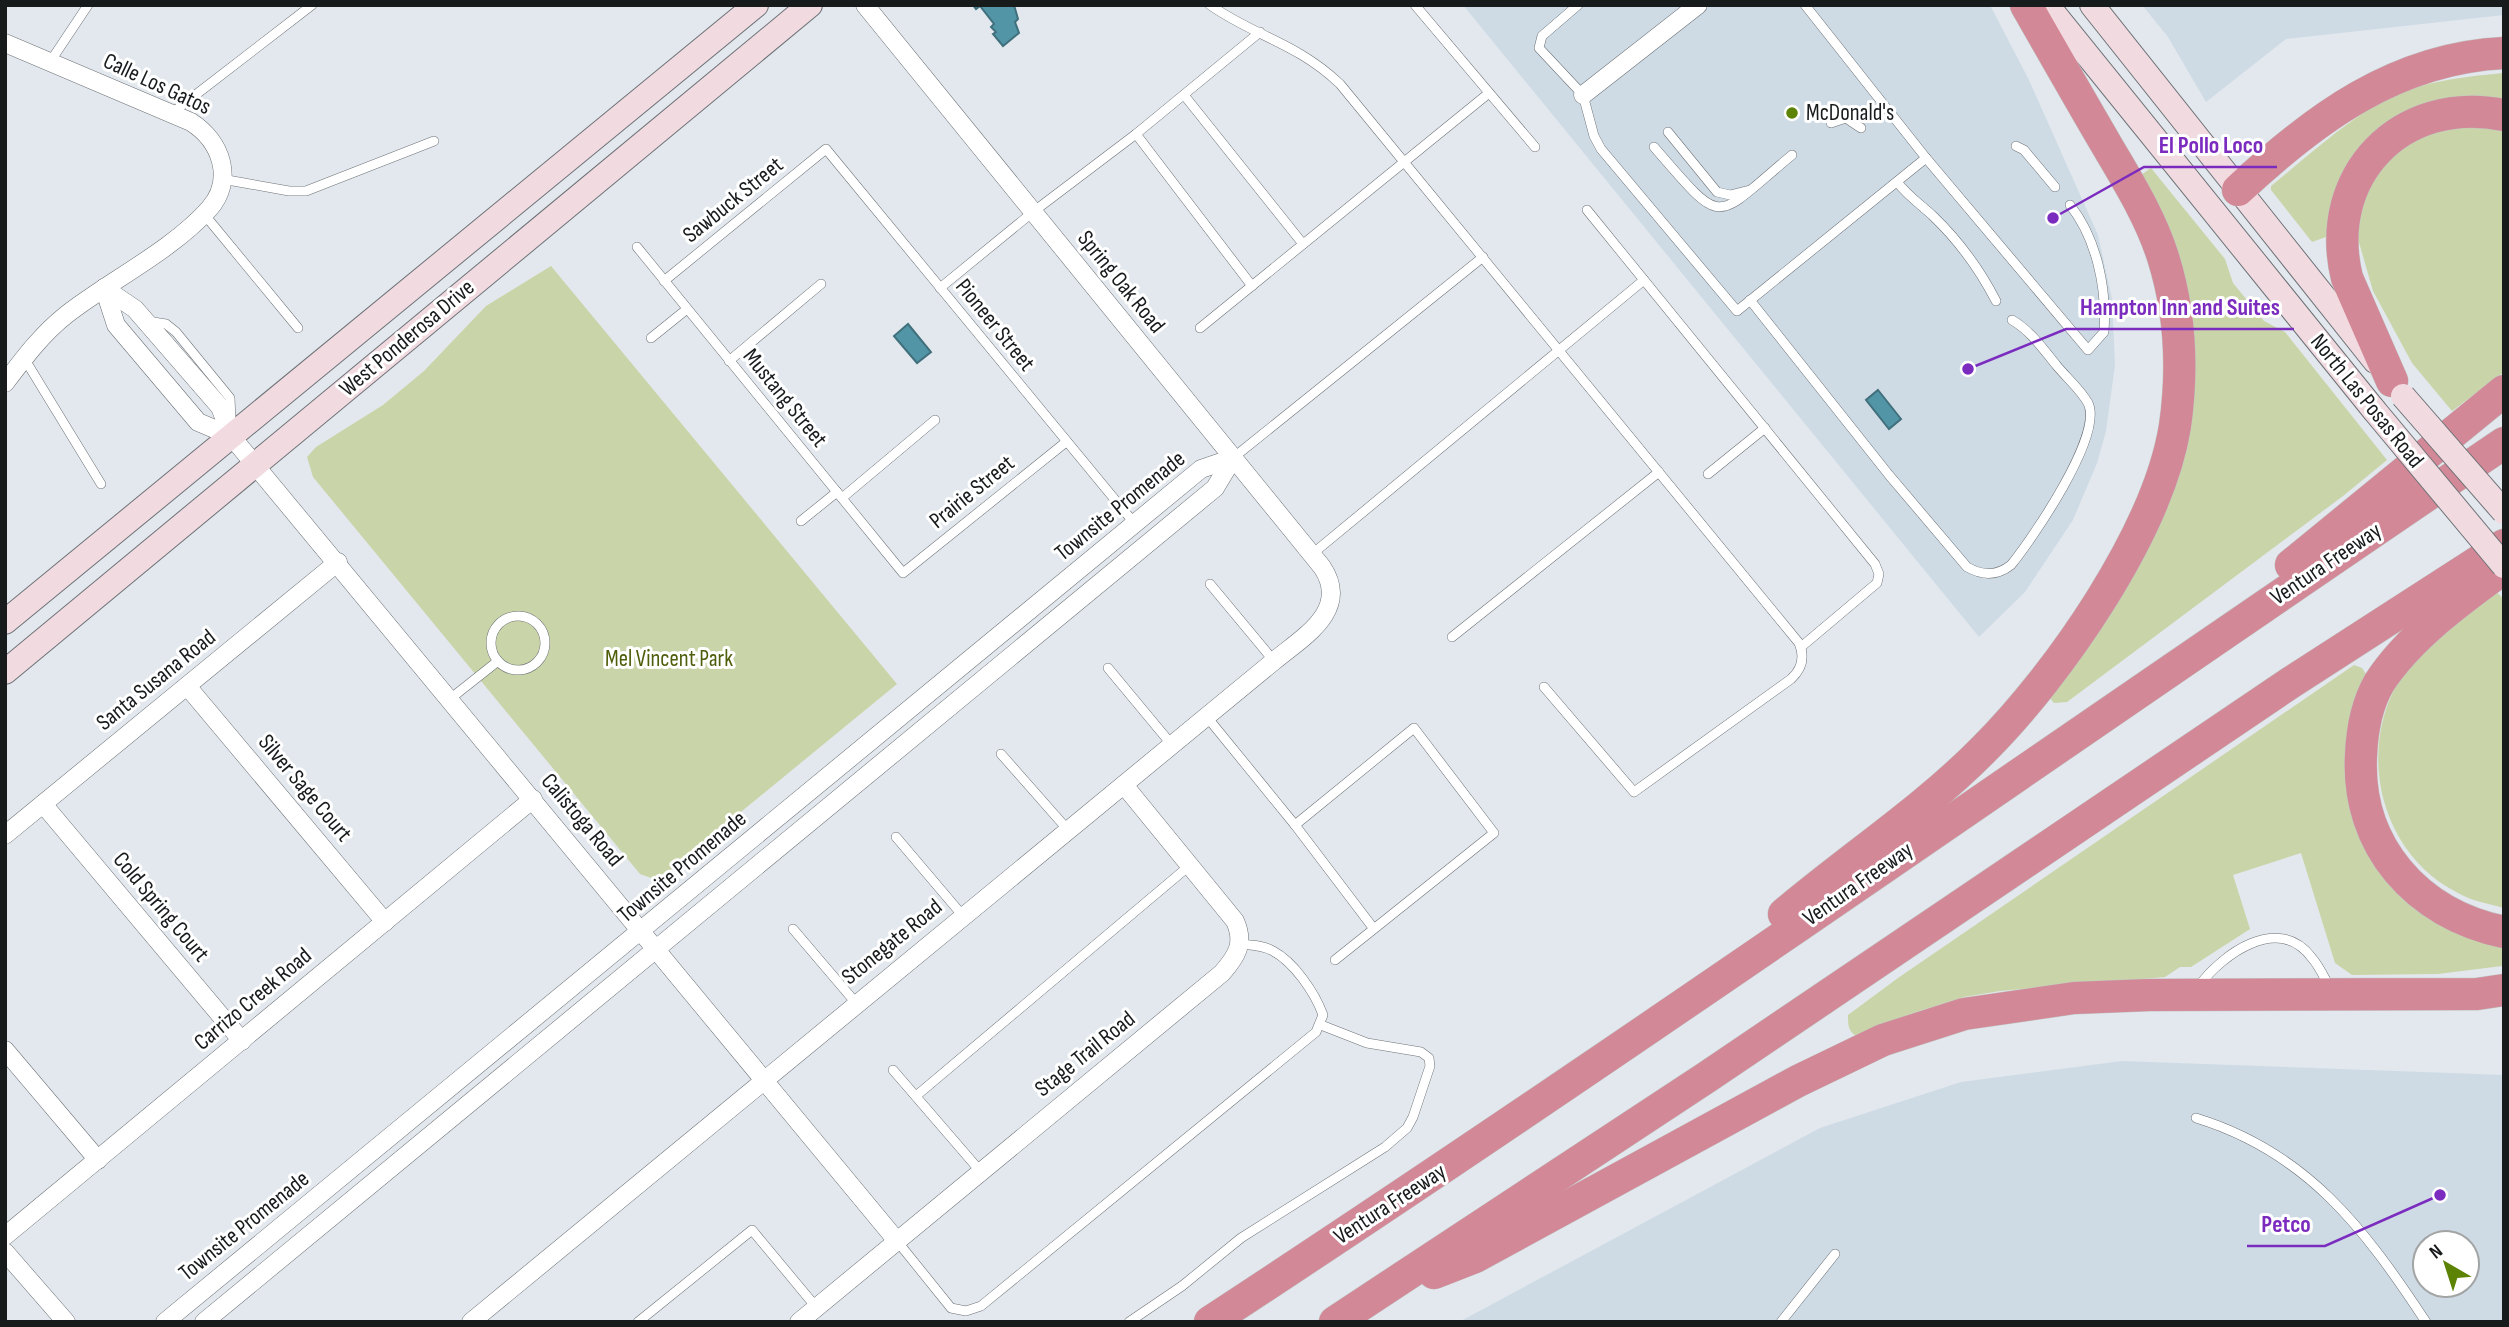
<svg xmlns="http://www.w3.org/2000/svg" width="2509" height="1327" viewBox="0 0 2509 1327" font-family="'Sofia Sans Condensed',sans-serif">
<style>
.built{fill:#cedbe5;fill-rule:evenodd}
.green{fill:#c9d5a8}
.water{fill:#5295a6;stroke:#41707d;stroke-width:2}
.lines{fill:none;stroke-linecap:round;stroke-linejoin:round}
.lane-casing{stroke:#6d7277;stroke-width:10}
.street-casing{stroke:#6d7277;stroke-width:19}
.secondary-casing{stroke:#6d7277;stroke-width:26}
.highway-casing{stroke:#c3c4c4;stroke-width:33}
.lane{stroke:#fff;stroke-width:9}
.street{stroke:#fff;stroke-width:18}
.secondary{stroke:#f2dbe0;stroke-width:24}
.highway{stroke:#d28896;stroke-width:32}
.secondary-bridge-casing{stroke:#6d7277;stroke-width:26;stroke-linecap:butt}
.secondary-bridge{stroke:#f2dbe0;stroke-width:24}
.poi-dot{fill:#5d8304;stroke:#fff;stroke-width:2.5}
.labels{text-anchor:middle;dominant-baseline:central;stroke-width:6;stroke-linejoin:round;paint-order:stroke}
.street-label{font-size:23px;fill:#181b1c;stroke:#fff}
.poi-label{font-size:23px;fill:#181b1c;stroke:#fff;text-anchor:start}
.park-label{font-size:23px;fill:#4e5e0a;stroke:#fff}
.leader{fill:none;stroke:#7b2cbf;stroke-width:2.5}
.callout-dot{fill:#7b2cbf;stroke:#fff;stroke-width:2.5}
.callout-label{font-size:24px;text-anchor:middle;font-weight:bold;fill:#7b2cbf;stroke:#fff;stroke-width:6;stroke-linejoin:round;paint-order:stroke}
</style>
<rect width="100%" height="100%" fill="#e2e8ed"/>
<g class="built">
<path d="M1463 5H1990L2029 80 2098 235 2112 299 2115 365 2106 431 2097 463 2073 520 2025 592 1979 637Z"/>
<path d="M2142 5H2504V15L2286 39 2206 102 2168 37Z"/>
<path d="M2122 1061 2504 1075V1322H1459L1820 1128 1961 1082ZM2425 1243H2467V1285H2425Z"/>
</g>
<g class="green">
<path d="M2504 73V101C2485 100 2463 96 2444 99 2429 101 2416 108 2403 115 2349 142 2334 179 2326 237L2312 242 2271 190V186C2303 160 2334 132 2369 109 2408 83 2458 77 2504 73Z"/>
<path d="M2455 124 2504 129V372L2452 411 2412 363 2373 291 2356 232 2367 187 2401 145Z"/>
<path d="M2151 168 2225 259 2233 283 2264 321 2285 332 2387 460 2343 496 2067 702 2054 703 2049 697 2183 442 2141 175Z"/>
<path d="M551 266 897 684 664 875 654 879 640 874 313 477 307 457 316 447 383 405 424 371 486 306Z"/>
<path d="M2495 590 2504 600V908C2489 904 2472 901 2458 893 2379 853 2356 750 2401 677 2421 645 2466 614 2495 590Z"/>
<path d="M2354 665 2362 668 2371 682 2367 842 2504 939 2502 966 2438 974 2352 975 2335 963 2301 853 2233 875 2250 929 2191 967H2180L2165 977 2000 991 1964 997 1910 1014 1858 1037C1848 1032 1848 1025 1848 1015L1898 978Z"/>
</g>
<g class="water">
<path d="M973 5H1014L1018 19 1015 22 1019 33 1003 46 993 34 996 32 991 27 994 24 980 6 976 9Z"/>
<path d="M908 324 931 352 917 363 894 336Z"/>
<path d="M1878 390 1901 419 1889 429 1866 400Z"/>
</g>
<g class="lines">
<defs>
<g id="lane">
<path d="M1210 5C1256 37 1297 43 1340 84L1799 643C1805 657 1802 669 1791 679L1634 792 1544 687"/>
<path d="M1415 5 1535 147"/>
<path d="M1578 5 1542 36 1539 48 1583 95 1594 136 1601 149 1737 311 1926 158"/>
<path d="M1805 5 1926 158 2088 350 2104 332C2107 289 2097 239 2070 205"/>
<path d="M50 62 88 5"/>
<path d="M1184 95 1303 244"/>
<path d="M172 113 312 5"/>
<path d="M1831 123 1846 118 1861 128"/>
<path d="M1668 132 1717 192 1730 195 1750 190"/>
<path d="M1136 134 1252 286"/>
<path d="M2016 146 2024 150 2055 187"/>
<path d="M1654 147C1726 230 1712 221 1792 155"/>
<path d="M222 179 289 191H306L434 141"/>
<path d="M1897 182C1908 196 1920 204 1933 216 1958 240 1980 270 1996 301"/>
<path d="M1587 210 1875 564 1879 574 1877 583 1801 647"/>
<path d="M204 214 298 328"/>
<path d="M637 247 903 573 1066 442"/>
<path d="M664 281 826 149 1135 524"/>
<path d="M940 288 1033 212 1136 134 1260 32"/>
<path d="M1750 300 1889 475 1967 567C1983 576 1997 576 2011 565 2032 539 2104 435 2088 403 2081 390 2066 377 2057 366 2043 349 2031 331 2012 320"/>
<path d="M147 321 166 324 176 332 230 398 231 420"/>
<path d="M1200 328 1489 93"/>
<path d="M651 338 687 309"/>
<path d="M24 358 101 484"/>
<path d="M729 361 821 284"/>
<path d="M1233 458 1483 257"/>
<path d="M1708 474 1765 428"/>
<path d="M842 498 935 420"/>
<path d="M801 521 837 492"/>
<path d="M1311 555 1644 280"/>
<path d="M1210 584 1274 661"/>
<circle cx="518" cy="643" r="27"/>
<path d="M1452 637 1659 472"/>
<path d="M1108 668 1172 745"/>
<path d="M450 699 498 661"/>
<path d="M1207 717 1295 825"/>
<path d="M1001 754 1068 830"/>
<path d="M896 837 963 916"/>
<path d="M793 929 856 1003"/>
<path d="M1335 960 1494 833 1414 728 1295 825 1374 929"/>
<path d="M2198 987C2222 954 2279 913 2312 958 2319 966 2324 977 2329 986"/>
<path d="M893 1070 981 1172"/>
<path d="M916 1096 1189 866"/>
<path d="M2196 1118C2307 1152 2364 1228 2426 1322"/>
<path d="M897 1241 951 1308 966 1311 981 1306 1316 1032 1323 1015C1315 993 1294 962 1273 951 1263 945 1251 945 1241 944"/>
<path d="M638 1322 752 1230 816 1307"/>
<path d="M1129 1322 1182 1286 1241 1238 1385 1147 1407 1128 1413 1117 1430 1066 1429 1058 1421 1052 1367 1043 1321 1025"/>
<path d="M1781 1322 1835 1254"/>
</g>
<g id="street">
<path d="M5 43 191 122C221 141 235 180 209 209 171 251 111 280 66 315 42 334 24 358 5 383"/>
<path d="M1583 95 1698 5"/>
<path d="M104 288 135 309 220 407 231 436 897 1241"/>
<path d="M104 288 116 325 198 422 231 436"/>
<path d="M187 686 385 922"/>
<path d="M43 804 242 1041"/>
<path d="M5 835 338 562"/>
<path d="M5 1050 98 1160"/>
<path d="M5 1236 533 799"/>
<path d="M5 1252 66 1322"/>
<path d="M165 1322 1201 469 1233 458"/>
<path d="M204 1322 1215 488 1233 458"/>
<path d="M471 1322 1274 661C1303 637 1351 610 1322 567L865 5"/>
<path d="M799 1322 1222 973C1237 956 1245 943 1235 921L1124 785"/>
</g>
<g id="secondary">
<path d="M2047 5 2374 410"/>
<path d="M2092 5 2375 361"/>
<path d="M5 622 756 5"/>
<path d="M5 672 810 5"/>
</g>
<g id="highway">
<path d="M2238 190C2314 119 2396 58 2504 53"/>
<path d="M2392 381 2347 278C2322 176 2401 94 2504 115"/>
<path d="M2291 565 2504 391"/>
<path d="M2504 568C2460 600 2409 637 2379 683 2367 704 2362 731 2361 755 2356 846 2417 914 2504 932"/>
<path d="M1784 914C1850 858 1923 811 1984 749 2059 674 2158 532 2175 426 2183 370 2180 311 2163 257 2150 216 2127 180 2106 144 2079 98 2053 52 2026 5"/>
<path d="M1434 1273 1475 1257 1798 1081 1883 1040 1964 1014 2074 998 2149 995 2477 994 2504 990"/>
<path d="M1210 1322C1646 1036 2072 735 2504 443"/>
<path d="M1335 1322 1707 1077 2290 683 2504 545"/>
</g>
</defs>
<use href="#lane" class="lane-casing"/>
<use href="#street" class="street-casing"/>
<use href="#secondary" class="secondary-casing"/>
<use href="#highway" class="highway-casing"/>
<use href="#lane" class="lane"/>
<use href="#street" class="street"/>
<use href="#secondary" class="secondary"/>
<use href="#highway" class="highway"/>
<defs>
<g id="secondary-bridge">
<path d="M2403 396 2504 512"/>
<path d="M2374 410 2504 566"/>
</g>
</defs>
<use href="#secondary-bridge" class="secondary-bridge-casing"/>
<use href="#secondary-bridge" class="secondary-bridge"/>
</g>
<circle class="poi-dot" cx="1792" cy="113" r="7"/>
<g class="labels">
<g class="street-label">
<text transform="translate(157 84) rotate(25)">Calle Los Gatos</text>
<text transform="translate(733 200) rotate(-39)">Sawbuck Street</text>
<text transform="translate(1121 282) rotate(51)">Spring Oak Road</text>
<text transform="translate(995 325) rotate(51)">Pioneer Street</text>
<text transform="translate(407 338) rotate(-40)">West Ponderosa Drive</text>
<text transform="translate(785 398) rotate(51)">Mustang Street</text>
<text transform="translate(2367 401) rotate(51)">North Las Posas Road</text>
<text transform="translate(972 492) rotate(-39)">Prairie Street</text>
<text transform="translate(1120 506) rotate(-39)">Townsite Promenade</text>
<text transform="translate(2326 564) rotate(-34)">Ventura Freeway</text>
<text transform="translate(156 680) rotate(-39)">Santa Susana Road</text>
<text transform="translate(305 788) rotate(50)">Silver Sage Court</text>
<text transform="translate(582 820) rotate(50)">Calistoga Road</text>
<text transform="translate(682 867) rotate(-40)">Townsite Promenade</text>
<text transform="translate(1858 884) rotate(-35)">Ventura Freeway</text>
<text transform="translate(161 907) rotate(50)">Cold Spring Court</text>
<text transform="translate(892 942) rotate(-39)">Stonegate Road</text>
<text transform="translate(253 999) rotate(-40)">Carrizo Creek Road</text>
<text transform="translate(1085 1054) rotate(-39)">Stage Trail Road</text>
<text transform="translate(1390 1204) rotate(-33)">Ventura Freeway</text>
<text transform="translate(244 1226) rotate(-39)">Townsite Promenade</text>
</g>
<g class="poi-label">
<text x="1806" y="113">McDonald's</text>
</g>
<g class="park-label">
<text x="669" y="659">Mel Vincent Park</text>
</g>
</g>
<path class="leader" d="M2053 218L2144 167H2277M1968 369L2066 329H2294M2440 1195L2325 1246H2247"/>
<g class="callout-dot">
<circle cx="2053" cy="218" r="7"/>
<circle cx="1968" cy="369" r="7"/>
<circle cx="2440" cy="1195" r="7"/>
</g>
<g class="callout-label">
<text x="2211" y="153">El Pollo Loco</text>
<text x="2180" y="315">Hampton Inn and Suites</text>
<text x="2286" y="1232">Petco</text>
</g>
<rect width="2509" height="1327" fill="none" stroke="#181b1c" stroke-width="14"/>
<g transform="translate(2446 1264) rotate(321)"><circle r="33" fill="#ffffff" stroke="#a3a4a4" stroke-width="2"/>
<path d="M0-5L12 26L0 18L-12 26Z" fill="#5d8304"/>
<text y="-10" font-size="19" font-weight="bold" text-anchor="middle" fill="#181b1c">N</text>
</g>
</svg>
